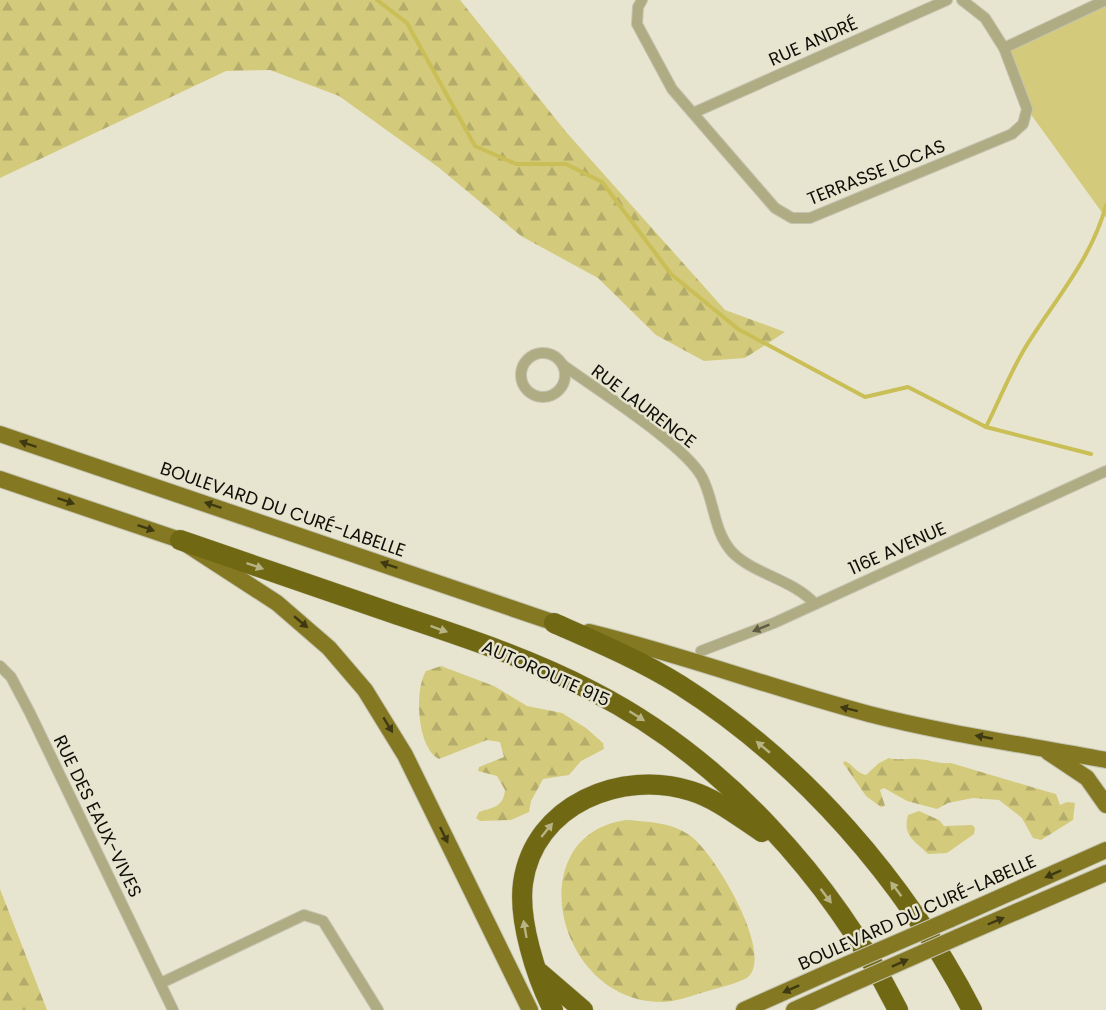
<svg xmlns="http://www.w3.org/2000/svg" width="1106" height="1010" viewBox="0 0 1106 1010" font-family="Poppins,sans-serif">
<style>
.forest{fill:url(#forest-firs)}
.park{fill:#d3ca7c}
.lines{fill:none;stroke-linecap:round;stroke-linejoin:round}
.stream{stroke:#cabe57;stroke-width:4}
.minor-casing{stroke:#c4c3b0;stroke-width:12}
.primary-casing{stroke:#c4c3b0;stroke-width:18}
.motorway-casing{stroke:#c4c3b0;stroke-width:21}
.minor{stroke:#afab82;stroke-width:10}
.primary{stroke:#847922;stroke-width:16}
.motorway{stroke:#716813;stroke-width:20}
.primary-bridge-casing{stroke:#c4c3b0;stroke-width:18;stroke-linecap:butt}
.primary-bridge{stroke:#847922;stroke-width:16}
.oneway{fill:#3e3912}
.oneway2{fill:#b8b384}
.oneway3{fill:#5f5c44}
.labels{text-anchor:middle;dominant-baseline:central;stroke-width:5;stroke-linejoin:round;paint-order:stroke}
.street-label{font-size:18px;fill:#0f0e07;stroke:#e7e5d0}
</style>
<defs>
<pattern id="forest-firs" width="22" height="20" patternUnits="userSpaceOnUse" patternTransform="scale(1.5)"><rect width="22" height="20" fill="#d3ca7c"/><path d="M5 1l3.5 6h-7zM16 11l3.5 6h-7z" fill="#b4ac6a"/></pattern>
</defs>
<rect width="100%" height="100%" fill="#e7e5d0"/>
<g class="forest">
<path d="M0 0H460L567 133 725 310 785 332 745 358 704 361 656 335 598 278 521 236 438 167 339 96 270 70 226 71 0 178Z"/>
<path d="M441 666 494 686 527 706 562 713 586 728 603 743 604 749 581 761 569 775 543 779 531 801 529 812 511 820 480 821 476 818 479 812C493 807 503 808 505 790L497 776 478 771 479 767 504 757 500 742 487 740 439 759C417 748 414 690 426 671Z"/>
<path d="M889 758C899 761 908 758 918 759 930 760 939 764 951 763L1045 791 1056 794 1060 805 1067 802 1075 803 1073 820 1041 840 1033 838 1022 818 999 800 973 798 948 803 937 809 907 801 884 788 880 790 885 806 881 807 866 796 843 763 845 761C854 765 856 773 866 775L879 763Z"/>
<path d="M919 811 939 820 944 826 972 825 975 828 974 834 947 853 928 854C916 841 902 837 908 815Z"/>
<path d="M626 820C650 822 672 822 692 837 715 855 776 955 747 978 735 984 721 987 708 991 694 995 678 1001 663 1002 556 1004 518 835 626 820Z"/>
<path d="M0 889 47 1010H0Z"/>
</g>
<path class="park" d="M1106 0V218L1027 109 1004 48Z"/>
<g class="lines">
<g class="stream">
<path d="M377 0 407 23 475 146 516 164H566L602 182 671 274 738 329 865 397 908 387 986 427 1091 454"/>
<path d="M986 427C999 401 1010 373 1025 348 1053 302 1092 259 1106 205"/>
</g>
<defs>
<g id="minor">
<path d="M642 0 638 7 637 24 672 89 775 208 792 218H810L1012 134 1023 124 1027 109 1004 48 985 18 962 0"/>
<path d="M1004 48 1106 0"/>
<path d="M693 113 947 0"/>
<circle cx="543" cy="375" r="22"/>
<path d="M563 365C597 390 684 444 702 477 715 502 713 532 733 553 754 574 794 580 815 604"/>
<path d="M701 651 774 623 1106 471"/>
<path d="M0 666 11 677 30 713 173 1010"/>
<path d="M161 983 304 915 323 921 378 1010"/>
</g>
<g id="primary">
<path d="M0 434 564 626"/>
<path d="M0 479 180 540 277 603 329 648 365 690 405 755 530 1010"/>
<path d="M589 632C684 655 775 689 869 714 947 734 1027 745 1106 760"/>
<path d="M1048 752 1087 778 1106 805"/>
<path d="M949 920 1106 850"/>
<path d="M958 937 1106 873"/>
<path d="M744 1010 836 969"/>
<path d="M794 1010 847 986"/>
</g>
<g id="motorway">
<path d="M180 540C253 565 325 590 398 615 464 637 531 659 592 691 723 758 832 879 898 1010"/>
<path d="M554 623C597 642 640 660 680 685 803 763 905 881 972 1010"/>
<path d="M540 973 583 1010"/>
<path d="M553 1010C536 977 518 920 523 883 534 804 622 769 691 791 717 799 739 817 762 832"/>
</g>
</defs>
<use href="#minor" class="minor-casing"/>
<use href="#primary" class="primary-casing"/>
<use href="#motorway" class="motorway-casing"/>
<use href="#minor" class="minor"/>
<use href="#primary" class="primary"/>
<use href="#motorway" class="motorway"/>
<defs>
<g id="primary-bridge">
<path d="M836 969 949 920"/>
<path d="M847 986 958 937"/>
</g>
</defs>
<use href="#primary-bridge" class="primary-bridge-casing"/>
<use href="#primary-bridge" class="primary-bridge"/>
</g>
<defs><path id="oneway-solid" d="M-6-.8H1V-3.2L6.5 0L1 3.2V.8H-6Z" transform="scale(1.5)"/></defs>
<g class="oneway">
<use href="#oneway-solid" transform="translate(28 444) rotate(-161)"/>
<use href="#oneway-solid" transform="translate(66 501) rotate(19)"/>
<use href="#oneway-solid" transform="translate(213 505) rotate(-162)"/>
<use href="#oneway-solid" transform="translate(146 528) rotate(19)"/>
<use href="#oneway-solid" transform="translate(389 565) rotate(-161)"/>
<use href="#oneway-solid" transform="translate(301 622) rotate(40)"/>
<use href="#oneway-solid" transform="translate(849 709) rotate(-166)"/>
<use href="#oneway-solid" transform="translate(388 725) rotate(59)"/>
<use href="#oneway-solid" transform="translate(984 737) rotate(-169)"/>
<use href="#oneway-solid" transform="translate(444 835) rotate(64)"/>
<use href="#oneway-solid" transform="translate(1053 874) rotate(156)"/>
<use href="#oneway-solid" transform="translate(996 921) rotate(-23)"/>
<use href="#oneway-solid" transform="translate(900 963) rotate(-24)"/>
<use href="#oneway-solid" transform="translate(791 989) rotate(156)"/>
</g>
<g class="oneway2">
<use href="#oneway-solid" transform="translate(255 566) rotate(19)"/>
<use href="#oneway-solid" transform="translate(439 629) rotate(20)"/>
<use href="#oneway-solid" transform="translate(637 716) rotate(32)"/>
<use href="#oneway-solid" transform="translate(763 747) rotate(-140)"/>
<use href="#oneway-solid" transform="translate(547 830) rotate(-51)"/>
<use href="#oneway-solid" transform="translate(896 889) rotate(-127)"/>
<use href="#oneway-solid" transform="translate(826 896) rotate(53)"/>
<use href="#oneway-solid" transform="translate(525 929) rotate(-100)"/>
</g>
<use class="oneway3" href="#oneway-solid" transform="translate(761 628) rotate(158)"/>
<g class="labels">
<g class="street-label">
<text transform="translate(813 41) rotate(-24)">RUE ANDRÉ</text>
<text transform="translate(876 172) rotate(-22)">TERRASSE LOCAS</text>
<text transform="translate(644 406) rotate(37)">RUE LAURENCE</text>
<text transform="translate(283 509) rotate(19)">BOULEVARD DU CURÉ-LABELLE</text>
<text transform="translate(897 548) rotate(-24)">116E AVENUE</text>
<text transform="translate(546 673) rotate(24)">AUTOROUTE 915</text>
<text transform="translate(98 816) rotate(64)">RUE DES EAUX-VIVES</text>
<text transform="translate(917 912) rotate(-24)">BOULEVARD DU CURÉ-LABELLE</text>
</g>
</g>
</svg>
